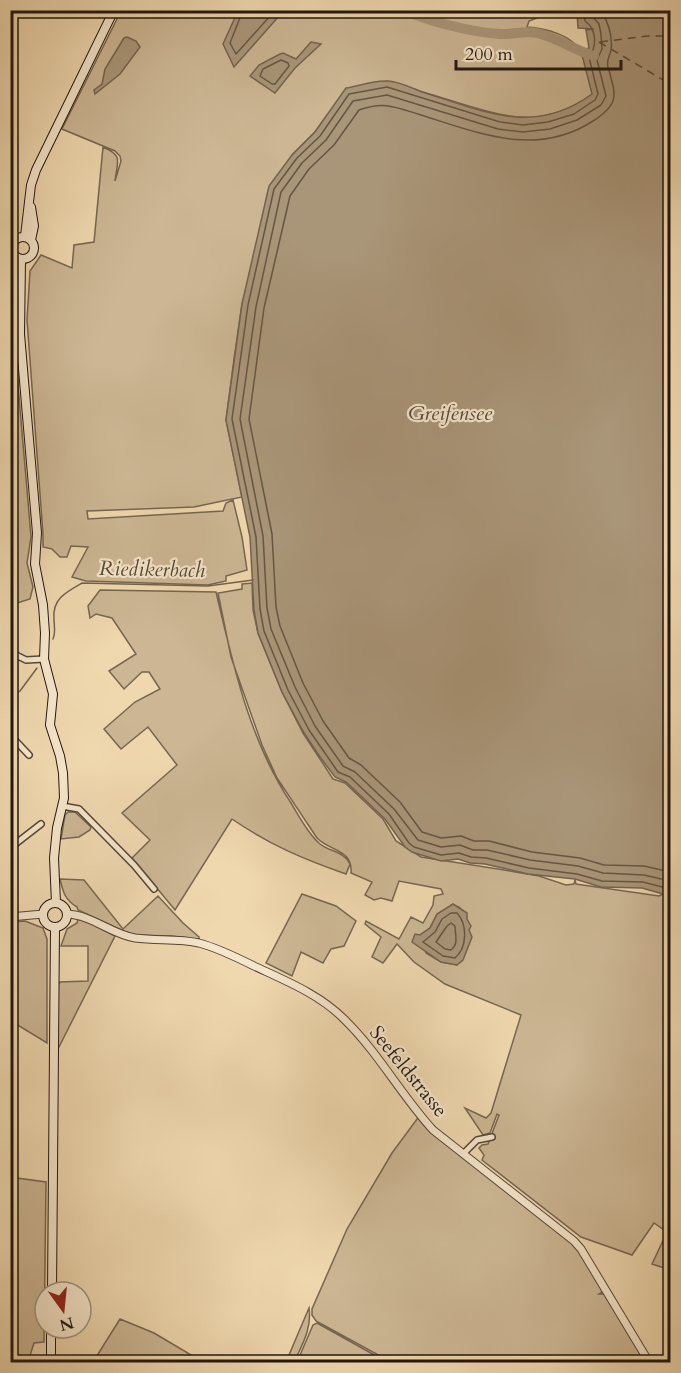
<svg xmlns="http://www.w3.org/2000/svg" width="681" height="1373" viewBox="0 0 681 1373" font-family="Cardo,serif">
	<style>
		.green { fill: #ccb693; stroke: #766651; stroke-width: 1.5; fill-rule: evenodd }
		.water { fill: #a99578; stroke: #73624e; stroke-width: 1.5 }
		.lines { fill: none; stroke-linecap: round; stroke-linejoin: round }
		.shore { stroke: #655644; stroke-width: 1.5 }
		.stream { stroke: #73624e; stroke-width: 1.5 }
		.river { stroke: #a99578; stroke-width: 10 }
		.ferry { stroke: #574939; stroke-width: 1.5; stroke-dasharray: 8 6; stroke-linecap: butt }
		.minor-casing { stroke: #544637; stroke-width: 8 }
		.tertiary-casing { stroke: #544637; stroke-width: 9 }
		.secondary-casing { stroke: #21160f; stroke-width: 10 }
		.minor { stroke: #f5e5ca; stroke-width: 5 }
		.tertiary { stroke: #f5e5ca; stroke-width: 7 }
		.secondary { stroke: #f5e5ca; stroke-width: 8 }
		.labels { text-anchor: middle; stroke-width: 4.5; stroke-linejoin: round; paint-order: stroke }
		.street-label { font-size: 20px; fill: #21160f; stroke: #f5e5ca }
		.water-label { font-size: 21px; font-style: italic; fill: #574939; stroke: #f5e5ca }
	</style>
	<rect width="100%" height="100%" fill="#efd7ae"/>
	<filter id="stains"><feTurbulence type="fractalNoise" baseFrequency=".00333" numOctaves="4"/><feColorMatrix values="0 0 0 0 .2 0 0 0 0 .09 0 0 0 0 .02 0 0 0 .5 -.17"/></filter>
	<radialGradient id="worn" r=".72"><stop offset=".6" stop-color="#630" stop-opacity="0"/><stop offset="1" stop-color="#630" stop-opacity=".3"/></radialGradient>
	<path class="green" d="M121,11H556L529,21L527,27C544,28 574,35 581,53C587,65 589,81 593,95C543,127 515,120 462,104C437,96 412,89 387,81L327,115L315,132L292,155L242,304L234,359L226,420L242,497L194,507L87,511L88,519L223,511L226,503L233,500L242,537L247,570L226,576V581L208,585L86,581L72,577L88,547L71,546L67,557H60L52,549L43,547V534L27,320L30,271L41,255L72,268L74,245L94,242L103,147C124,156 117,161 115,181L121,161L120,156L115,151L62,129Z
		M11,266L13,345L16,362L31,537L27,563L33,587L30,599L11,605Z
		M252,583L253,610L258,633L282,692L303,733L333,779L345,783L383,819L396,841L421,857L498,869L539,876L566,885L574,884L575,880L576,884L659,896L665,893L667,898L670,899V1270L652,1264L667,1232L654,1223L632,1255L581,1237L482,1160L484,1155L479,1148L482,1145L488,1144L499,1115L497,1114L490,1133L483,1135L465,1108L486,1118L491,1113L521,1015L445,984L414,962L397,944L383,963L372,957L381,937L365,924L366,921L399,939L411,917L423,923L433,905L434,896L443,894L441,889L399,881L392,901L381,898L374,900L365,895L372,882L351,873C353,849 331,852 317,838L277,778L262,745L231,657L218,593L242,589V584ZM455,906L459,907C476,923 463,946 457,965L441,962L426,953L420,935L430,928L437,914Z
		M100,590L216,592C233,664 249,740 291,803C299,816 308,834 320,844C330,852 344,851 350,864L346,874C303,859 270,845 232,819L175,910L132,858L150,840L122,813L177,765L148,727L121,749L104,729L135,702L160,689L149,672H142L124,689L109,671L136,654L112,618L96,614L90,618L88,606Z
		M68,812H75L91,827L90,830L79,837L61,839L65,815Z
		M60,879L84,880L123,929L158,896L183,923L199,937V940L172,936L132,935L78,910L77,907C65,900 63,892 60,879Z
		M302,894L336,906L356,921L344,946L331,949L323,963L301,952L292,976L266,963Z
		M78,919L90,923L115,936L57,1051V986L60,982L88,981V946H61L67,929L77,923Z
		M25,921L43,928L47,939V1043L11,1021V922Z
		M420,1115L574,1241L606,1289L599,1294H606L645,1362H554L555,1360L553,1359L551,1362H391L316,1321L312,1315V1309L347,1229L392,1153Z
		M10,1173L17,1178L46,1182L44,1342L34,1343L28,1362H11Z
		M309,1308C312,1329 302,1345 294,1362H286Z
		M120,1319L154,1333L203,1362H93Z
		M317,1323L387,1362H297L313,1325Z"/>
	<path class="water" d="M238,11H277L279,16L234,67L223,44Z
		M577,11H670V896L642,888L601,887L575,879L528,874L485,864L470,863L458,859L441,861L412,852L405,847L385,819L346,782L335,777L320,757L304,733L282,692L258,633L254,610L250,537L226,420L242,304L269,186L292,155L315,132L346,88C359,86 374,80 387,81C398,81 412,88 422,92C484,111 533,137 592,94L581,51L589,48L586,30L594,29L578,28Z
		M127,37L136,41L140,47L120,74L95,94L94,90L102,84L105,69L124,38Z
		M311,42L321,44L295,68L275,93L250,76L259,65L280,54L283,53L296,59Z
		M453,904L467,913V919L471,926L469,930L472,937L463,960L457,965L441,962L412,942L415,934L420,935L430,928L437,914Z"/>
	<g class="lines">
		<path class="shore" d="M243,10L230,43L236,54L271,15L272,10
			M584,10L585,21C597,29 597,47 589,57L598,94L595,100L574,114L548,122L523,125L500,122L387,87L349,94L320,136L297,158L274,189L248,305L232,419L256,537L260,609L264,631L288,690L309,730L338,772L350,777L389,814L409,843L414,847L441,855L459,853L471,857L486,858L529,868L577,874L602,881L643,882L670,889
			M592,10L593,17L599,24L601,34L602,49L597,60L606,96L601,105L577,120L550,129L523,132L498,129L387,95L353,101L326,140L302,163L281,192L256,307L240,419L263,536L267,608L271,629L295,687L315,726L343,766L355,772L394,809L418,840L441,847L460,845L473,850H487L530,860L578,866L603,873L644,875L670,881
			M601,10C608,22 613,36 611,50C610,56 606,60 608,67C616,95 620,104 593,121C536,158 479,133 421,115C395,107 385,101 359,110L334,145L309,169L290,196L264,308L249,419L272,534L276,607L280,626L303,683L323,721L349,758L361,765L400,802L422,832L441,838L461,836L474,841H489L532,852L580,858L604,865L644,866L670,872
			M281,60L288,63L289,66L275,84H272L260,76L263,69Z
			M451,913H457C468,925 467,948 455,958L443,956L423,942L435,932L442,919Z
			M451,923L455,926C455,935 459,944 451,950L445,949L436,942L447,926Z"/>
		<path class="stream" d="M53,639C56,632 54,626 54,619C52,599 66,592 82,583L208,586L253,580
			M10,698L20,691L37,668"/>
		<path class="river" d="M404,10C427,21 475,33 500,34C512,35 526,30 537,33C558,38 574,50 594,56"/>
		<path class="ferry" d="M599,42L670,84
			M600,42L647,36H670"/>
		<g class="minor-casing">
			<path id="minor" d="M10,652L26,660L44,659
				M10,735L29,755
				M62,806L79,809L134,865L154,889
				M10,848L41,824
				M463,1154L477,1140L492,1137"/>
		</g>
		<g class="tertiary-casing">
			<path id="tertiary" d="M67,914C92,915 111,934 135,938C157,941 178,938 199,943C218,948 236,957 254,966C286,981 319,994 344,1019C378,1052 401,1095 433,1130L574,1241L581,1249L649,1362
				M10,917L43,914"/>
		</g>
		<g class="secondary-casing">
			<path id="secondary" d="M25,236L31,185L36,170L114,10
				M12 248a11 11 0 1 1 22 0a11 11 0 1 1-22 0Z
				M31,240L34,226L31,207
				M21,259L20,334L37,533L35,564L43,605L45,633L44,659L53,694L50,725L60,756L63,773L64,798L57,828L54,858L56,903
				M43 915a12 12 0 1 1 24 0a12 12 0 1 1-24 0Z
				M52,1292L55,927
				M51,1362V1328"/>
		</g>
		<use href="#minor" class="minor"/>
		<use href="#tertiary" class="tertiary"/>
		<use href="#secondary" class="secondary"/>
	</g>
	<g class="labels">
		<g class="street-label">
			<text transform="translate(409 1071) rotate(51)" y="7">Seefeldstrasse</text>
		</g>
		<g class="water-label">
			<text x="450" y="420">Greifensee</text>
			<text transform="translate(152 569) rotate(1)" y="7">Riedikerbach</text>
		</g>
	</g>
	<rect width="681" height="1373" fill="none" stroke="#efd7ae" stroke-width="36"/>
	<rect x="12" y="12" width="657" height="1349" fill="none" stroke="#21160f" stroke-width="3"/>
	<rect x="18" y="18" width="645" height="1337" fill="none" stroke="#21160f" stroke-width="1.5"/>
	<g transform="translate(63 1310) rotate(165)"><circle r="28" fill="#f5e5ca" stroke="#a0927f" stroke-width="1.5"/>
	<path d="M0-4.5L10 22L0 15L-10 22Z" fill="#8f2418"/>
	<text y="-9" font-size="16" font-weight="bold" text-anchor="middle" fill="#21160f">N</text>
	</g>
	<path d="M456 60v9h165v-9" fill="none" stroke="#21160f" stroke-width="3"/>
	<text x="465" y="60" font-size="18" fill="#21160f" stroke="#f5e5ca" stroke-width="4.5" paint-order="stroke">200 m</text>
	<rect width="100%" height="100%" filter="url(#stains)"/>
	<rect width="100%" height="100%" fill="url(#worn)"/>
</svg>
